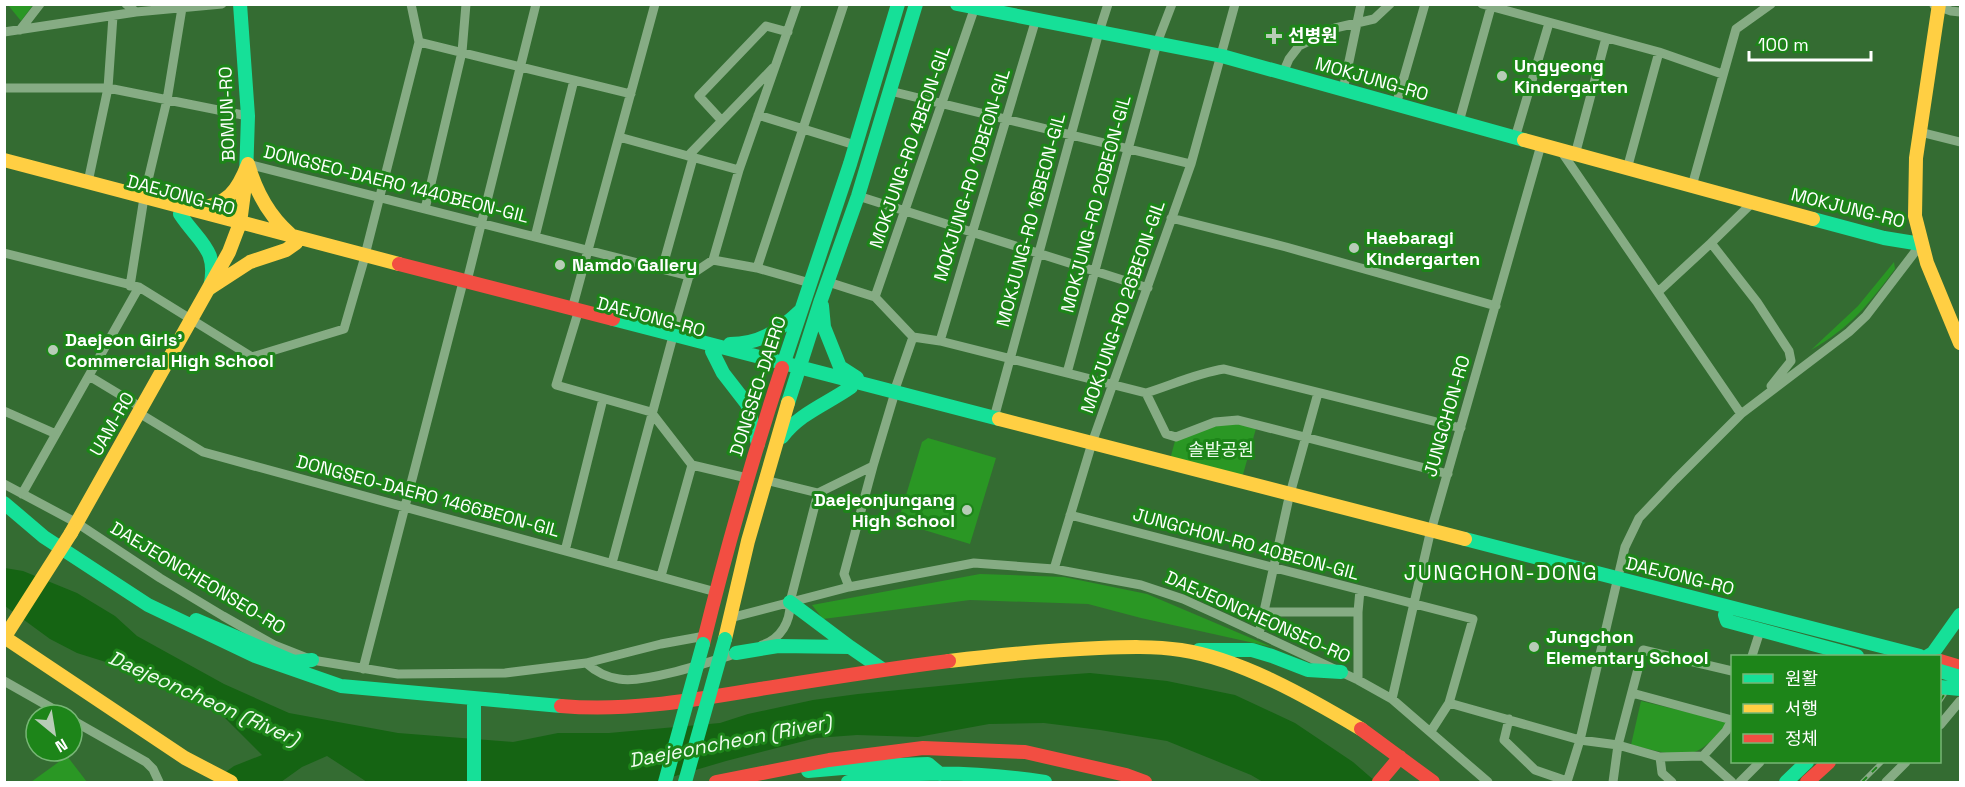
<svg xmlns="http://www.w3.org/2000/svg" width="1965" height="787" viewBox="0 0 1965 787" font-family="'Space Grotesk','Noto Sans KR',sans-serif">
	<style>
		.green { fill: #2a9724 }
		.water { fill: #156413 }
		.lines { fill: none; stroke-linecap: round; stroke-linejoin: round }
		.street { stroke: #86ac84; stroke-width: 9 }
		.fast { stroke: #16e098; stroke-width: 14 }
		.slow { stroke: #ffcf43; stroke-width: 14 }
		.jam { stroke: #f24e42; stroke-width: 14 }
		.rail-casing { stroke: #88ac86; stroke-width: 4.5 }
		.rail { stroke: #1d8519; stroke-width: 2; stroke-dasharray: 7; stroke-linecap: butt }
		.fast-bridge { stroke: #16e098; stroke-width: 14 }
		.slow-bridge { stroke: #ffcf43; stroke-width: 14 }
		.poi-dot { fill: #b8ccb7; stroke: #1d8519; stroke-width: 2 }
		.labels { text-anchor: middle; stroke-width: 6; stroke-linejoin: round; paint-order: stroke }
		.poi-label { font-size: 18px; font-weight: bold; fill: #fff; stroke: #1d8519; text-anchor: start }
		.street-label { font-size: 18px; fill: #fff; stroke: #1d8519 }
		.park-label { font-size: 18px; fill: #eefded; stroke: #1d8519 }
		.water-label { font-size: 20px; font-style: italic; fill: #effdee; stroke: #1d8519 }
		.quarter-label { font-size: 21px; letter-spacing: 1.5px; fill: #fff; stroke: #1d8519 }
	</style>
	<rect width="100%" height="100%" fill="#346c32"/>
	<path class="green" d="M8,5H33L21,21Z
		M1894,262L1895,269C1867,306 1851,327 1811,350L1858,306Z
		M1215,422L1257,425L1240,485L1168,467L1176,437Z
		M928,438L996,458L970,544L898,522L922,442Z
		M980,574L1064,577L1147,594L1272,647L1141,618L1088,604L970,600L823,619L812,605Z
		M1641,701L1728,722C1719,733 1706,749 1692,753C1675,758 1647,748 1631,745Z
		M67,756L87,782H31Z"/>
	<path class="water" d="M5,568L23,571L77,593L115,616L137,636L224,684L289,713L398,733L513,742L558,733H609L720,723L748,714L813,700L858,694L1020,678L1090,673L1167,681L1235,695L1295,723L1353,762L1376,782H1263L1251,775L1167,741L1100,730L1044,723L989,724L918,737L857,735L816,738L726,761L655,782H367L327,756L302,767L281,782H212L234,766L262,755L223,716L176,689L144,674L77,653L50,639L5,606Z"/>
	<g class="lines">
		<path class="street" d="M126,4L136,12
			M1482,4L1659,52L1722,74
			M1934,5L1951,11L1960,12
			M20,30L40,4
			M4,32L136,12L222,4
			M419,42L631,94
			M1283,73L1289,59L1299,46L1335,28L1374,19L1390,4
			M4,88H108L248,116
			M1343,90L1361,4
			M890,91L1191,164
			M1396,105L1425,4
			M758,115L855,145
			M722,121L699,96L766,26L788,32
			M1459,122L1491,7
			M1920,132L1960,142
			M619,137L739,170
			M1515,138L1549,23
			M1561,151L1741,414
			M1575,155L1606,38
			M688,156L773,68
			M248,164L689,276L713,260L757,268L810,283
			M1627,169L1659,52
			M88,182L108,88L113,16
			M1692,186L1736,29L1771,4
			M858,196L1148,288
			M144,197L167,100L182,8
			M1753,202L1711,243L1757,302L1789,351L1791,361L1771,386
			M425,209L462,52L466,4
			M1171,218L1286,247L1496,306
			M535,237L574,80
			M4,253L139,287L252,357L344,329L364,260
			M365,255L419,42L411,4
			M713,260L739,170L797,4
			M757,268L844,4
			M662,269L693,158
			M828,282L875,297L913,337L940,341L1146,393C1172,385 1197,373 1224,369L1461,428
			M130,286L143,204
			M1658,292L1711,243
			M875,297L976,4
			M572,309L655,4
			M577,316L556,385L651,412L692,465L747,478
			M672,334L689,276
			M940,341L1036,19
			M1067,373L1157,43L1172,4
			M89,376L142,408
			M894,392L913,337
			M1146,393L1166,434L1176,437L1215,422L1238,420L1448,474
			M4,411L56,434
			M139,413L203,452L716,592
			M994,418L1099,32L1108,4
			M765,480L818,493L873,466
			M4,484L77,523L160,578L223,616L274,645L312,660L398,674L505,673L586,663L661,644L705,636
			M22,494L139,287
			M1290,494L1318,393
			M1070,515L1473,619L1449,703L1431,731
			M565,551L603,399
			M612,563L672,340
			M1054,569L1092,443L1191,164L1235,4
			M661,576L692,465
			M849,587L844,574L873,466L893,399
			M1264,612H1358
			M730,618L849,587L974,563L1054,569L1141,585L1183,599L1225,618L1358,680L1392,699L1488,782
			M1259,634L1288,502
			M762,645C781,639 791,621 790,602L818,493
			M1752,656L1760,631
			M586,663C596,672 605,677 619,679C646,684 712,661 741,652
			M363,669L462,286L467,281L536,4
			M1358,680V612L1360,590
			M4,681L64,715
			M1632,693L1732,720
			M1392,699L1429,538L1541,145
			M1449,703L1580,740L1618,745L1660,757L1703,756L1726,731L1732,720
			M1509,719L1504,740L1535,770L1567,781
			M72,720L146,762L153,769L159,782
			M1940,725L1960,701
			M1703,756L1732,782
			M1660,757L1662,773L1672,782
			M1567,782L1580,740L1625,547L1639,518L1675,480L1741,414L1849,332L1866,316L1921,244
			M1613,782L1618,745L1643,650L1732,671
			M1740,782L1760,762
			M1886,782L1906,762"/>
		<path class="fast" d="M240,4L248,116L246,177
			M957,4L1222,56L1524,140
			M180,214C199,243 219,249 210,288
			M1813,219L1884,238L1921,244
			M822,306L824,327L840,367L857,378
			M613,319L999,419
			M730,344C759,344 779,331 800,311
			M712,351L723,373L747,404L758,444
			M782,368L850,164L898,4
			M788,403L821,300L858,196L916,4
			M782,437C800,413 827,404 851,387
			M4,503L44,537L148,605L255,656L341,686L561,706
			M1465,539L1920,656
			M790,602L850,647
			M1725,615L1727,621L1857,656
			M196,620L294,662L312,660
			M1199,650H1252L1272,656L1308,670L1341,672
			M736,653L778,646L850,647L882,669
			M1928,656L1933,653L1960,615
			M474,700V782
			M808,771L865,766L928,764L940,774
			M848,782C913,769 980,772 1045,782
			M1786,782L1807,762"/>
		<path class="slow" d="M1939,4L1916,158L1915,216L1927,263L1960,343
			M1524,140L1813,219
			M4,160L399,264
			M248,164C256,192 268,215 290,234
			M197,209C228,204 237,192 248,164
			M210,288L250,262L286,250L296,243
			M999,419L1465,539
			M71,533L229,252L240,223L246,177
			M4,637L185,758L231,782
			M725,639L748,541L788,403
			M949,661C999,655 1049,650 1099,648C1126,647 1154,646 1181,650C1241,659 1309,698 1361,729"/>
		<path class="jam" d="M399,264L613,319
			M703,644C726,551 752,459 782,368
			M1940,661L1960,667
			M561,706C628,712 693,700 760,689C823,679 885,669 949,661
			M1361,729L1433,782
			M716,782L829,760L923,748L1025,752L1126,775L1145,782
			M1379,782L1400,757
			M1807,782L1829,762"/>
		<g class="rail-casing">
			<path id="rail" d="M1940,701L1960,671
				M1862,782L1882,762"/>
		</g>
		<use href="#rail" class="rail"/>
		<path class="fast-bridge" d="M1940,671L1960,677
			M1940,687L1960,689
			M665,782L703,644
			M685,782L725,639"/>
		<path class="slow-bridge" d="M4,638L71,533"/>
	</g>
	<g class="poi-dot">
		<path d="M1271 27h6v6h6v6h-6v6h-6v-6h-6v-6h6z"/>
		<circle cx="1502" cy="76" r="6"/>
		<circle cx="1354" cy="248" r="6"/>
		<circle cx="560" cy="265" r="6"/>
		<circle cx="53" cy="350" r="6"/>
		<circle cx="967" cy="510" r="6"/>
		<circle cx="1534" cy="647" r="6"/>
	</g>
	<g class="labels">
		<g class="poi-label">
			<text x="1288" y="42">선병원</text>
			<text x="1514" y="72">Ungyeong<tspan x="1514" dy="21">Kindergarten</tspan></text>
			<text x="1366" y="244">Haebaragi<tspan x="1366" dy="21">Kindergarten</tspan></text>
			<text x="572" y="271">Namdo Gallery</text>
			<text x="65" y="346">Daejeon Girls'<tspan x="65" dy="21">Commercial High School</tspan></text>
			<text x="955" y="506" text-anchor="end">Daejeonjungang<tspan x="955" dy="21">High School</tspan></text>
			<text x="1546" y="643">Jungchon<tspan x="1546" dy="21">Elementary School</tspan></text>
		</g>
		<g class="street-label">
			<text transform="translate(1372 79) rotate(16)" y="6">MOKJUNG-RO</text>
			<text transform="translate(227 114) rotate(-92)" y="6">BOMUN-RO</text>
			<text transform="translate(910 147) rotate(-71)" y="6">MOKJUNG-RO 4BEON-GIL</text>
			<text transform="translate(972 175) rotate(-73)" y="6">MOKJUNG-RO 10BEON-GIL</text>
			<text transform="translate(396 184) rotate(14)" y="6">DONGSEO-DAERO 1440BEON-GIL</text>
			<text transform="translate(181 195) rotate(15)" y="6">DAEJONG-RO</text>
			<text transform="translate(1096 204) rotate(-75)" y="6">MOKJUNG-RO 20BEON-GIL</text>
			<text transform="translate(1848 208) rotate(14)" y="6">MOKJUNG-RO</text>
			<text transform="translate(1031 220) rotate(-75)" y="6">MOKJUNG-RO 16BEON-GIL</text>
			<text transform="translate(1123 307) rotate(-71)" y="6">MOKJUNG-RO 26BEON-GIL</text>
			<text transform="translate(651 317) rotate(15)" y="6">DAEJONG-RO</text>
			<text transform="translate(758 386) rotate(-72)" y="6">DONGSEO-DAERO</text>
			<text transform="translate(1447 416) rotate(-74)" y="6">JUNGCHON-RO</text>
			<text transform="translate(112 424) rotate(-60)" y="6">UAM-RO</text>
			<text transform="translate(428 496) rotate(15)" y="6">DONGSEO-DAERO 1466BEON-GIL</text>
			<text transform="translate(1246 544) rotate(15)" y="6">JUNGCHON-RO 40BEON-GIL</text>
			<text transform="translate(1680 576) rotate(14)" y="6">DAEJONG-RO</text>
			<text transform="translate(198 578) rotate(31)" y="6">DAEJEONCHEONSEO-RO</text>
			<text transform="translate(1258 617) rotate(24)" y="6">DAEJEONCHEONSEO-RO</text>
		</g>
		<g class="park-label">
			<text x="1221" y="456">솔밭공원</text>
		</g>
		<g class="water-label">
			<text transform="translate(204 698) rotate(24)" y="7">Daejeoncheon (River)</text>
			<text transform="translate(730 741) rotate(-11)" y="7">Daejeoncheon (River)</text>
		</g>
		<g class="quarter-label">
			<text x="1501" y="580">JUNGCHON-DONG</text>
		</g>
	</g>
	<rect width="1965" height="787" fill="none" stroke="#ffffff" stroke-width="12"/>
	<rect x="1731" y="655" width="210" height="108" fill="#1d8519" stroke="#77b675" stroke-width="1.5"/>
	<rect x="1743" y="674" width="30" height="9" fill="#16e098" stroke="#77b675" stroke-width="1.5"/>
	<text x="1785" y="685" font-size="18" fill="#ffffff">원활</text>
	<rect x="1743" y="704" width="30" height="9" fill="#ffcf43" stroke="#77b675" stroke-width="1.5"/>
	<text x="1785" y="715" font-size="18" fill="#ffffff">서행</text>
	<rect x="1743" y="734" width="30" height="9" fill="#f24e42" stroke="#77b675" stroke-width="1.5"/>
	<text x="1785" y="745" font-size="18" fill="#ffffff">정체</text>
	<g transform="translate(54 733) rotate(150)"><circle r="28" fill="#1d8519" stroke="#77b675" stroke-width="1.5"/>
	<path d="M0-4.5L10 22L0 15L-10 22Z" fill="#b8ccb7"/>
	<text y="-9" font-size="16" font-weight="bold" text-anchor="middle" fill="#ffffff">N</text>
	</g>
	<path d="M1749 51v9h122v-9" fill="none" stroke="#ffffff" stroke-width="3"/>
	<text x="1758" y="51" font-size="18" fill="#ffffff" stroke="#1d8519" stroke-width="4.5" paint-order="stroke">100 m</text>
</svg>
